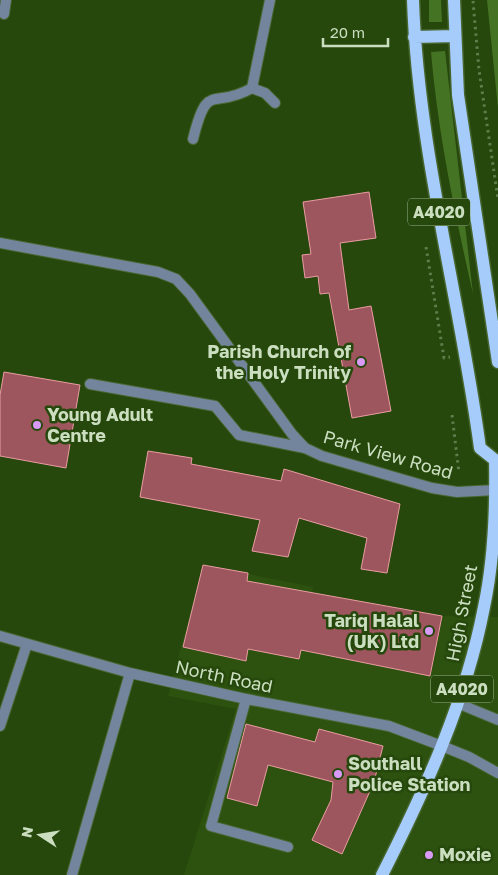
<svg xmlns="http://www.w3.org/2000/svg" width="498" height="875" viewBox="0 0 498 875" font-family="'Golos Text',sans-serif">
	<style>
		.built { fill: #2d520f }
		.green { fill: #457324 }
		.building { fill: #9d565d; stroke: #ea9ca2 }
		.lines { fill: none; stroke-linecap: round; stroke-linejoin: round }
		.service-casing { stroke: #476630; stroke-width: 12 }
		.minor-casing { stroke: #476630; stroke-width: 12 }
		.primary-casing { stroke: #476630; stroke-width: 15 }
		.path { stroke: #607d4c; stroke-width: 3; stroke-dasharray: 2.5 4; stroke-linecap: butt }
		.service { stroke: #73859d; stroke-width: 10 }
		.minor { stroke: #73859d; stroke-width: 10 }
		.primary { stroke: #a6ccfc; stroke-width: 12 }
		.poi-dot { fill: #d99af7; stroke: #26480c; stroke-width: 2 }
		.labels { text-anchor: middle; stroke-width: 5; stroke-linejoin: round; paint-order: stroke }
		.shield { fill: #26480c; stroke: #9ab28a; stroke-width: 1 }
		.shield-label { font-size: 16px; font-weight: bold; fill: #cbdfc0 }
		.poi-label { font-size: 18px; font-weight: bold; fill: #cbdfc0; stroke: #26480c; text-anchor: start }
		.street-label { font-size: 18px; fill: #cbdfc0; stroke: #26480c }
	</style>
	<rect width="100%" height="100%" fill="#26480c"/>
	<path class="built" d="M203,565L313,587L312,593L442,616L498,617V875H184L236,709L168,696Z"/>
	<path class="green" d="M429,0H441L442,22H429Z
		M487,0H498V108Z
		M445,51L473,294C455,214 438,134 431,52Z"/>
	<path class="building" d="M369,192L376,238L340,243L349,310L371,306L391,411L352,418L329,293L320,294L318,276L305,278L302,255L311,254L303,202Z
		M4,372L80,385L66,468L0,456V395Z
		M148,451L192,458L191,464L281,481L284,469L400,504L387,573L361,569L367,538L299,518L288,557L252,551L260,520L140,497Z
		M203,565L248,573L247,581L442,616L430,676L301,650L299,659L248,649L246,661L183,647Z
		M246,724L315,742L319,729L383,746L374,782L342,854L312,840L331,800L333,782L268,765L257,806L227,798Z"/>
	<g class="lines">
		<g class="service-casing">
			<path id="service" d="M193,139C208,79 212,111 252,88L265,93L275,103
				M90,384L215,406L239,435L305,448
				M246,699L211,826L288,847
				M457,703L498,720
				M0,726L27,644
				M442,746L469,757L498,773"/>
		</g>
		<g class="minor-casing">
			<path id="minor" d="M4,14L6,0
				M252,88L270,0
				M0,243L158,272L176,279L190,294L292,434L305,448L322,456L432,488L457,492L496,490
				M0,636L130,673L246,699L389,726L442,746
				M72,875L130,673"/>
		</g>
		<g class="primary-casing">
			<path id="primary" d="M413,0C418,151 460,298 480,448L495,460
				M454,0L458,95L498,362
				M414,37L455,36
				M382,875C425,790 466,701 484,607C494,560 496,508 495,460"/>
		</g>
		<path class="path" d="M473,1L479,70L498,199
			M426,247L444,358L450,357
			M452,415L459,473"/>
		<use href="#service" class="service"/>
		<use href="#minor" class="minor"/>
		<use href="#primary" class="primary"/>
	</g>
	<g class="poi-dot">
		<circle cx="361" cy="362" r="5"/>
		<circle cx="37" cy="425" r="5"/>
		<circle cx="429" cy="631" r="5"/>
		<circle cx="338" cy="774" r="5"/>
		<circle cx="429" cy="855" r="5"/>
	</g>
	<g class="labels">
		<g class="shield">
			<rect x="408" y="198.5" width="62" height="27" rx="4"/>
			<rect x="431" y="675.5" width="62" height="27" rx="4"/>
		</g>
		<g class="shield-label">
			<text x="439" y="218">A4020</text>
			<text x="462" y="695">A4020</text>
		</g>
		<g class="poi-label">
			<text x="351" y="358" text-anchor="end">Parish Church of<tspan x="351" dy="21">the Holy Trinity</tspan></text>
			<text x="47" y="421">Young Adult<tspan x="47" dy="21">Centre</tspan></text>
			<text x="419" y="627" text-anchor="end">Tariq Halal<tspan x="419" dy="21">(UK) Ltd</tspan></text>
			<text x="348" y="770">Southall<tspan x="348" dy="21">Police Station</tspan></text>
			<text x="439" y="861">Moxie</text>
		</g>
		<g class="street-label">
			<text transform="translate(388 455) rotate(16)" y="6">Park View Road</text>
			<text transform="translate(462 613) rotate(-79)" y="6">High Street</text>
			<text transform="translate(224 677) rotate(12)" y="6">North Road</text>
		</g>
	</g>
	<g transform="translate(40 835) rotate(282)" stroke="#26480c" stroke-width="4" paint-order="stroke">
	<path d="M0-4L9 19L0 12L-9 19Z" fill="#cbdfc0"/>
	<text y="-8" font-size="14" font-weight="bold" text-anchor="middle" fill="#cbdfc0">N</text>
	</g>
	<path d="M323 38v8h65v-8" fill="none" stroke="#cbdfc0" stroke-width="2.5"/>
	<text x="330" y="38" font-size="15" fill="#cbdfc0" stroke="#26480c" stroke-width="4" paint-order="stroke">20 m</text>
</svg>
